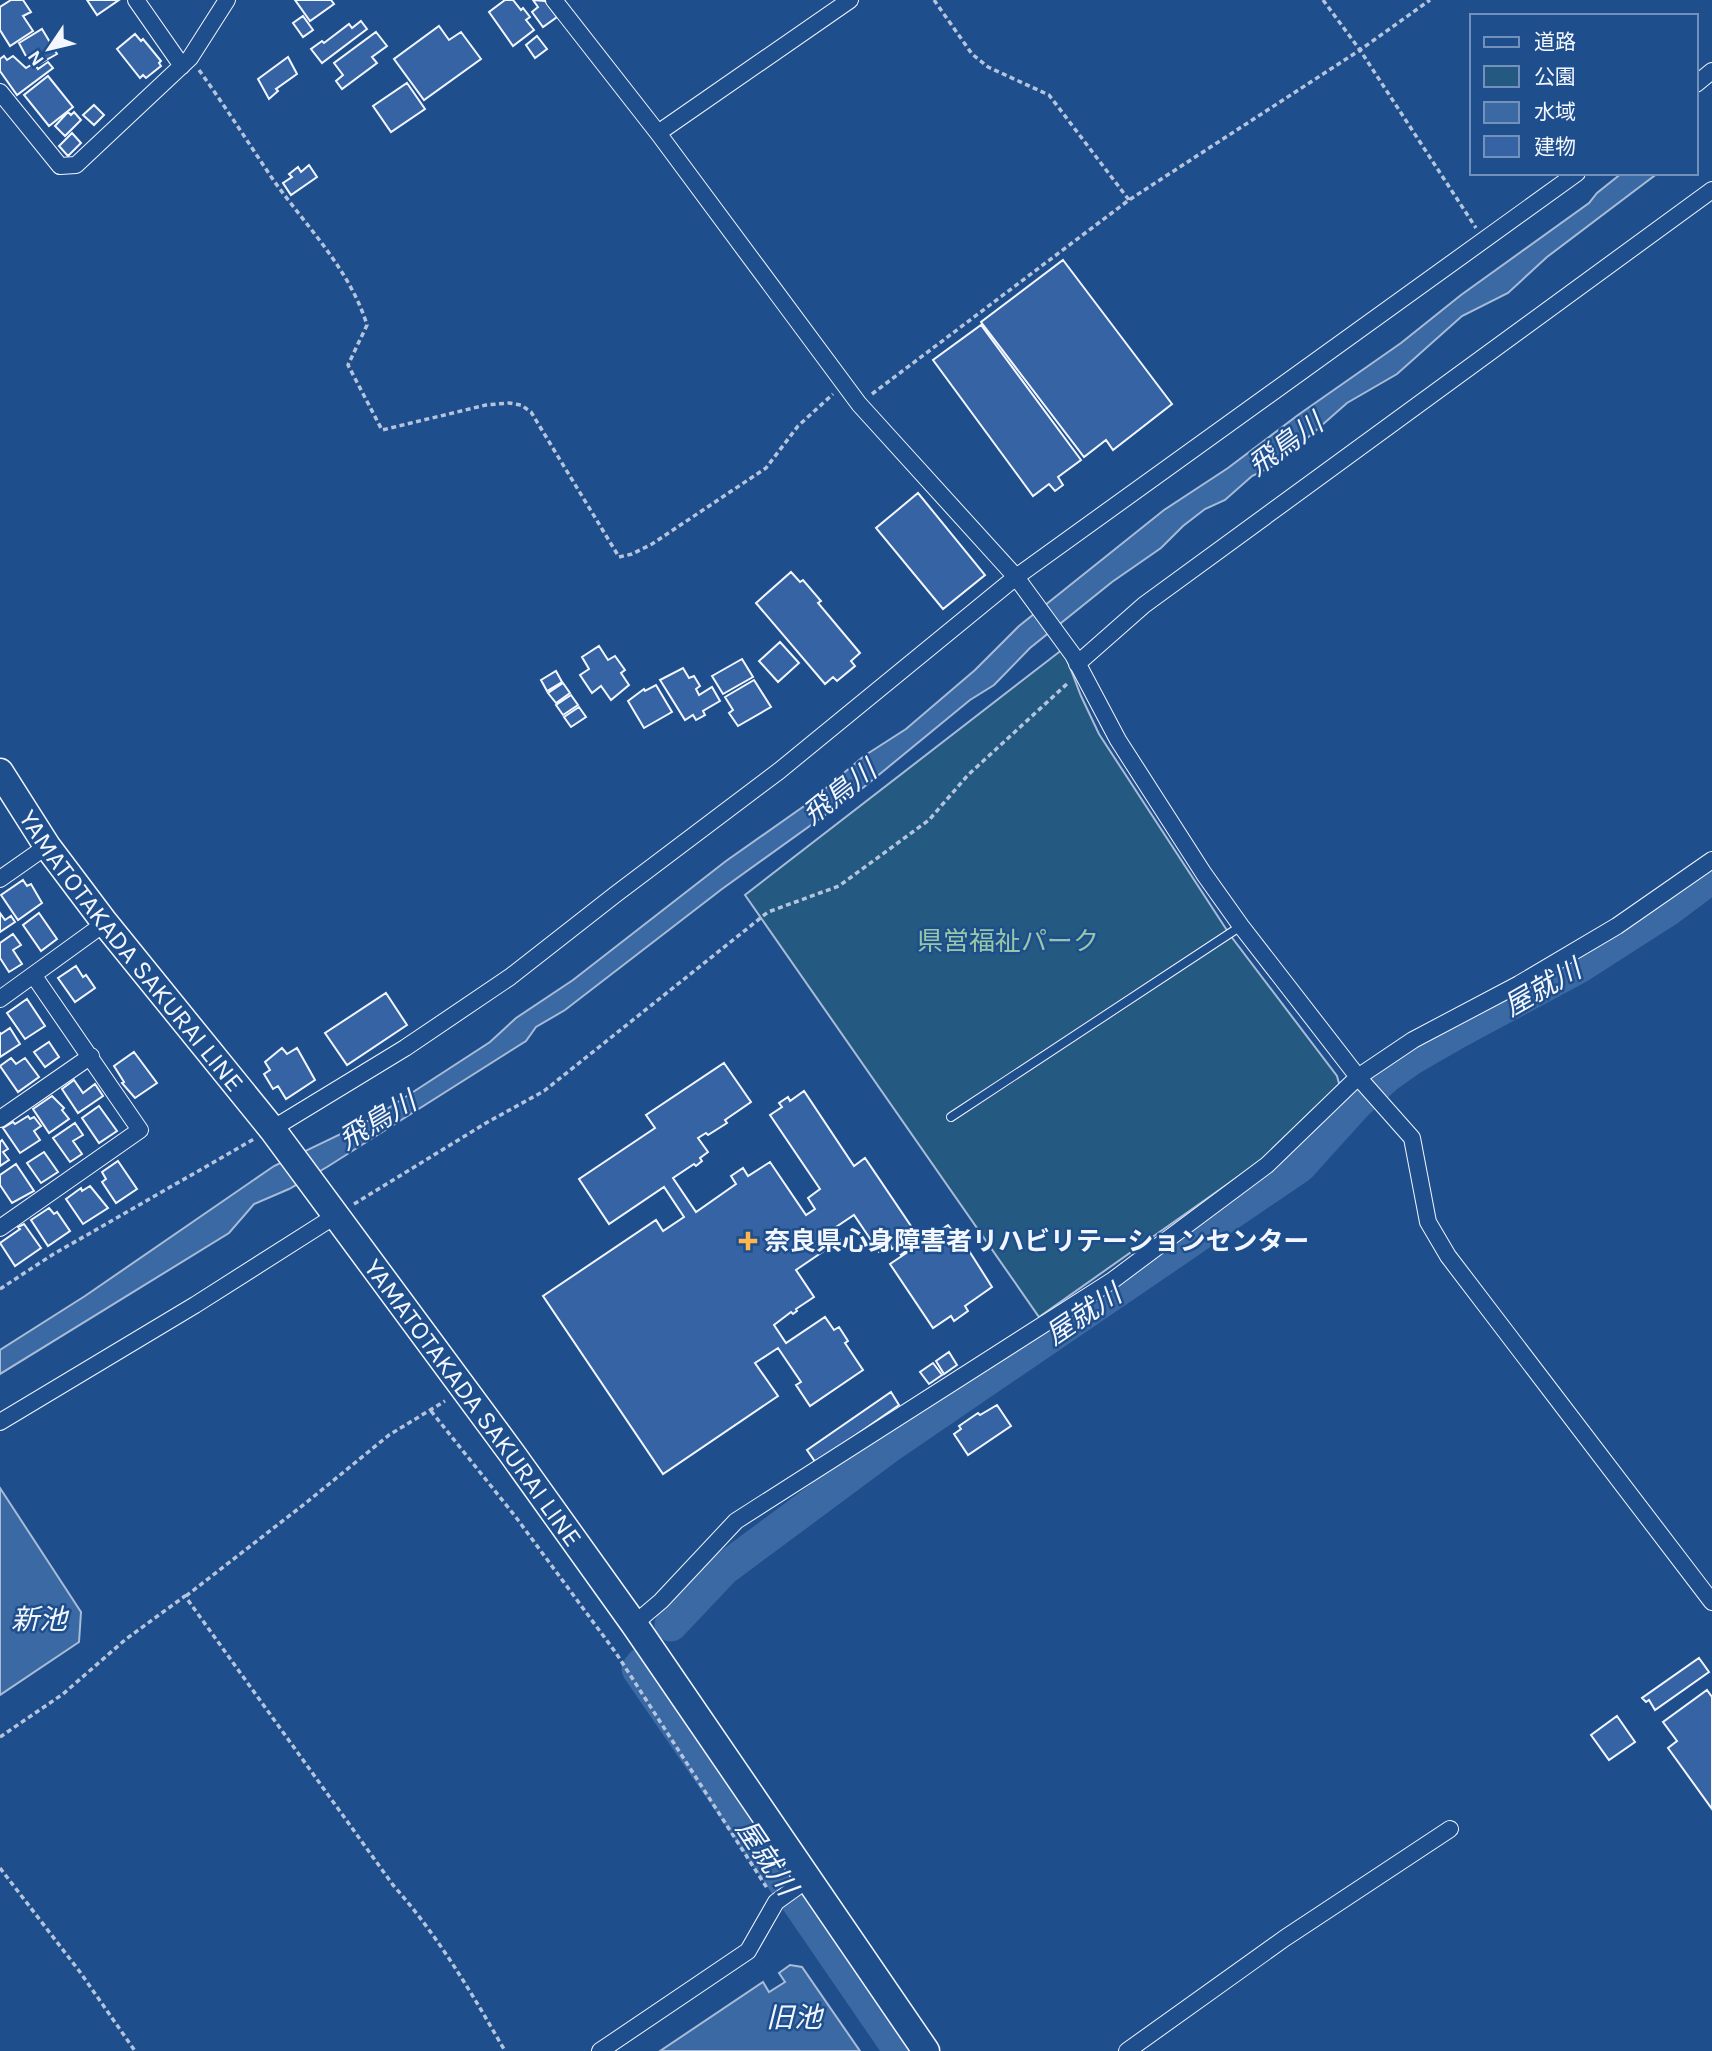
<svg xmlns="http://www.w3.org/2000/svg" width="1712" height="2051" viewBox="0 0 1712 2051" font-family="Karla,'Noto Sans JP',sans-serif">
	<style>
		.green { fill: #245a82; stroke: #a8bbd7; stroke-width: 2 }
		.water { fill: #3b69a3; stroke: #a8bbd7; stroke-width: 2 }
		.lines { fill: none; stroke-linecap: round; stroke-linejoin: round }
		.river { stroke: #3b69a3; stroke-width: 33 }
		.building { fill: #3563a3; stroke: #f2f6ff; stroke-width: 2 }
		.lane-casing { stroke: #f2f6ff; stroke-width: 10 }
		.street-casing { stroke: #f2f6ff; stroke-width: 18 }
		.primary-casing { stroke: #f2f6ff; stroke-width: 29 }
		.path { stroke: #b3c4dc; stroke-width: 3.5; stroke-dasharray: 5 3.5; stroke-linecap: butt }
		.lane { stroke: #1f4e8c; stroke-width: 8 }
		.street { stroke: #1f4e8c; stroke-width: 16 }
		.primary { stroke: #1f4e8c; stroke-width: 26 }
		.poi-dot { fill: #ffb74d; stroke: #1f4e8c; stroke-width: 2.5 }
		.labels { text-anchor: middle; stroke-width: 5; stroke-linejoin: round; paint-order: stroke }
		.park-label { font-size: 26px; fill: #97c8a6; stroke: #1f4e8c }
		.street-label { font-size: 26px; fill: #f2f6ff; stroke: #1f4e8c }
		.poi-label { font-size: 26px; font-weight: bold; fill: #f2f6ff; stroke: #1f4e8c; text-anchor: start }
		.water-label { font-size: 28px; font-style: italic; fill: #f2f6ff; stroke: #1f4e8c }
	</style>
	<rect width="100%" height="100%" fill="#1f4e8c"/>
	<path class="green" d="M1063,649L1081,696L1099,734L1230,935L1337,1076L1340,1087L1266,1157L1039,1317L745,895Z"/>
	<path class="water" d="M1622,173H1658L1547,257L1508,293L1462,316L1397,374L1347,403L1279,463L1252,476L1225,500L1205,509L1183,526L1161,548L1112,582L1030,648L994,685L970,700L864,787L722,889L565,1010L536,1027L526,1041L327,1167L289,1189L254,1204L229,1233L0,1374V1350L85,1296L274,1166L370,1120L490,1042L516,1018L573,980L726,861L807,804L864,756L906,729L975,670L1019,626L1164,510L1228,468L1298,415L1401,343L1461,295L1589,203L1597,193Z
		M0,1488L81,1612L79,1642L0,1695Z
		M790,1965L802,1967L860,2051H660L763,1982L769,1992L785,1982L779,1973Z"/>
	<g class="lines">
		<path class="river" d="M671,1625L724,1569L891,1445L1300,1166L1357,1103L1387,1076L1411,1059L1458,1032L1577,968L1669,909L1712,877
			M642,1664L638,1669L900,2051"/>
	</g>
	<path class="building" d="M11,0H23L31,12L23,16L33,31L10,46L0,30V7Z
		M87,0H119L97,15Z
		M295,0H331L334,4L310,21Z
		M505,0H513L521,10L523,8L530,17L526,20L534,30L513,46L489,12Z
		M533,0L545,1L557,17L543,27L532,12L538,7Z
		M303,16L313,30L303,37L293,23Z
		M361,21L367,29L322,63L311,49L322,41L324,43L349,24L352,28Z
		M439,26L449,40L461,32L481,59L424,100L394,59Z
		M42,29L57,54L39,64L35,57L28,60L19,43Z
		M376,32L387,46L372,57L377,63L342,89L336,81L343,75L334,63Z
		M135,34L141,41L143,39L161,61L159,63L161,66L146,78L143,75L140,78L117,49Z
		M537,36L547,49L535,58L526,45Z
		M4,56L7,60L13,56L26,68L34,63L38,69L48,62L53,68L17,95L0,71V59Z
		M288,57L297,74L276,89L278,91L269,99L258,79Z
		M48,76L73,107L49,126L24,95Z
		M407,83L425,109L391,132L373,106Z
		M94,105L104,115L94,125L83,115Z
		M68,112L71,115L74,112L81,120L65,136L55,126Z
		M72,133L81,143L68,156L59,146Z
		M309,165L317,177L291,195L283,183L292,177L289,174L298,167L301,172Z
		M1063,260L1172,404L1113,450L1106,440L1084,457L981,322Z
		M981,325L1081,460L1058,477L1063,485L1055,491L1049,484L1033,496L933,360Z
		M918,493L985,575L943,609L876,528Z
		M791,572L800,582L803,580L821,601L818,603L860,653L851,661L855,666L837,681L833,677L825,684L756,603Z
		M780,642L799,663L778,682L759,661Z
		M599,646L608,660L615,656L625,670L621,673L629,685L611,700L601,686L592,693L580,675L589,669L582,657Z
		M742,659L753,677L723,694L712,676Z
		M683,668L689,678L694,676L700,686L696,689L699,695L712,687L720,701L703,711L705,715L696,720L693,715L685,720L660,680Z
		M556,671L562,682L547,691L541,680Z
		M754,680L771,707L738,726L729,713L733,710L725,697Z
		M563,683L570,693L556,703L548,693Z
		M656,685L672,712L644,728L628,701L644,689L645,691Z
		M571,695L578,705L563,715L556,705Z
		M579,707L586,717L571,727L564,717Z
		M23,880L27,886L31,884L42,903L18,920L1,895Z
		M0,913L5,920L11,916L15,922L0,932Z
		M39,913L57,939L41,951L23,925Z
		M13,934L21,945L13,950L22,964L9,972L0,958V943Z
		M76,966L83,977L86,975L95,988L75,1002L58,978Z
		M386,993L407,1025L347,1065L325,1033Z
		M27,999L45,1026L25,1039L7,1013Z
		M10,1028L20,1044L0,1057V1033L1,1034Z
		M49,1042L59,1057L45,1067L34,1052Z
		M282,1048L287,1054L297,1048L315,1080L286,1099L278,1086L273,1089L264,1074L270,1070L265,1062Z
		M134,1052L157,1083L135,1098L122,1083L124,1082L114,1066Z
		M11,1058L16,1064L25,1058L39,1077L18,1092L0,1066Z
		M724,1063L751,1102L725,1120L727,1123L708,1135L706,1133L698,1138L708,1152L700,1158L702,1161L696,1166L694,1164L673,1178L696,1212L736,1184L731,1176L743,1168L748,1176L770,1162L806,1215L815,1209L808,1198L820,1189L770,1115L782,1107L779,1103L788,1097L790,1101L804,1091L854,1166L865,1158L913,1229L899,1238L907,1250L901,1255L895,1247L892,1249L890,1245L879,1252L854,1215L833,1229L840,1240L796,1270L814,1297L796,1309L797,1311L793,1314L791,1312L774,1325L786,1343L825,1317L834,1330L839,1327L848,1341L845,1343L863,1370L810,1406L796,1385L801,1382L778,1348L755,1363L778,1396L663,1474L543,1296L656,1220L663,1231L684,1217L664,1187L609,1224L579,1179L655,1128L646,1115Z
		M74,1080L83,1093L95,1084L103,1096L78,1113L62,1089Z
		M52,1096L64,1108L62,1110L69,1119L49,1133L33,1109Z
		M99,1106L117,1131L99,1143L82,1118Z
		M28,1116L30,1119L34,1117L41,1126L34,1131L40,1140L20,1153L3,1128L13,1122L15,1124Z
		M75,1123L83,1135L73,1141L82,1154L70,1162L53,1138Z
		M2,1140L8,1149L3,1152L9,1160L0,1166V1142Z
		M44,1152L58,1172L41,1183L27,1163Z
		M118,1161L137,1189L116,1203L102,1182L106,1179L102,1172Z
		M16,1164L34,1191L12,1203L0,1185V1175Z
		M90,1186L108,1208L83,1224L66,1199L81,1188L82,1191Z
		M49,1208L54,1214L57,1212L70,1231L48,1246L31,1220Z
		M24,1224L41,1248L15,1266L0,1243L20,1229L18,1227Z
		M948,1225L957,1237L959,1235L992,1287L965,1306L968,1311L954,1321L951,1316L933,1328L890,1264Z
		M949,1352L957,1365L944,1374L936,1361Z
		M933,1363L942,1375L929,1384L920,1372Z
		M891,1392L899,1405L816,1463L807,1450Z
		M997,1405L1011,1426L968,1455L954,1434L961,1429L959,1426L978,1413L980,1415Z
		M1699,1658L1709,1672L1655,1710L1649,1700L1646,1702L1642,1698Z
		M1707,1690L1712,1697V1809L1668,1748L1677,1741L1663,1722Z
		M1617,1716L1635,1742L1609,1760L1591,1735Z"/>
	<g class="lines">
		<g class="lane-casing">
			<path id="lane" d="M951,1117L1241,926"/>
		</g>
		<g class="street-casing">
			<path id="street" d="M136,0L182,66
				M554,0L658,133L859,404L1016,577L1073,655L1118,740L1204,874L1241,926L1358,1077L1412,1138L1428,1222L1448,1256L1712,1602
				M1696,84L1712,71
				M0,92L60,166L76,165L190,58L227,0
				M658,133L850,0
				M1077,664L1144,605L1712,190
				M0,879L47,846
				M0,999L105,923
				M0,1119L91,1056
				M272,1129L405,1048L510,977L616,894L779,771L1016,577L1577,173
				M0,1228L140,1130L34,976
				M0,1422L195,1305L335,1216
				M634,1624L661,1601L736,1521L1113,1280L1267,1165L1358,1077L1413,1040L1519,984L1617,926L1712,860
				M600,2051L748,1951L776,1902L808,1879
				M1127,2051L1285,1938L1450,1829"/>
		</g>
		<g class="primary-casing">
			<g id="primary">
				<path id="s1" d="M0,772L47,846L105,923L272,1129L513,1455L634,1624L926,2051"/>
			</g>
		</g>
		<path class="path" d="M934,0L972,54L988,67L1049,95L1129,200
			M1323,0L1360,50L1476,228
			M199,70C225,106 249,144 274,181C307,227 350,270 367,325L348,365L382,430L486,405L509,403L521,405L531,412L619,557L632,554L652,544L766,468L798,426L833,394
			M872,394L1129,200L1360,50L1430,0
			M354,1204L486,1123L544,1091L768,912L839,886L929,820L968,775L1069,682
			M0,1289L52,1255L254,1139
			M431,1411L515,1516L616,1653L767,1888
			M186,1596L307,1502L389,1435L445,1401
			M0,1737L63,1694L126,1639L185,1596L393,1885C439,1937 471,1992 505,2051
			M0,1868L80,1972L135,2051"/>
		<use href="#lane" class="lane"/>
		<use href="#street" class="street"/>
		<use href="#primary" class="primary"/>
	</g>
	<path class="poi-dot" d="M744.5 1230.5h7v7h7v7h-7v7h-7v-7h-7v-7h7z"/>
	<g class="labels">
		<g class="park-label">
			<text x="1008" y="950">県営福祉パーク</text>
		</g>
		<g class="street-label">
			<text dy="9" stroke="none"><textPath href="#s1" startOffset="222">YAMATOTAKADA SAKURAI LINE</textPath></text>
			<text dy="9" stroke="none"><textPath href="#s1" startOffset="789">YAMATOTAKADA SAKURAI LINE</textPath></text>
		</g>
		<g class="poi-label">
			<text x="764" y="1250">奈良県心身障害者リハビリテーションセンター</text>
		</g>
		<g class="water-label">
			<text transform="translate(1285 444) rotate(-36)" y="10">飛鳥川</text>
			<text transform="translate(839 792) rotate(-38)" y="10">飛鳥川</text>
			<text transform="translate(1542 987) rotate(-30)" y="10">屋就川</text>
			<text transform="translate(377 1120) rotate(-31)" y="10">飛鳥川</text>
			<text transform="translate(1083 1314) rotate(-34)" y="10">屋就川</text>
			<text x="39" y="1629">新池</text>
			<text transform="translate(767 1857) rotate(56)" y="10">屋就川</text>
			<text x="794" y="2027">旧池</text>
		</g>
	</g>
	<rect x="1470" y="14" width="228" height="161" fill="#1f4e8c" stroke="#7391ba" stroke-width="2"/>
	<rect x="1484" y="37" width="35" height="10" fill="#1f4e8c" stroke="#7391ba" stroke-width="2"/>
	<text x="1534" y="49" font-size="21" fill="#f2f6ff">道路</text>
	<rect x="1484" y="66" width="35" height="21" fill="#245a82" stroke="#7391ba" stroke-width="2"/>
	<text x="1534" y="84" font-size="21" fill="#f2f6ff">公園</text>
	<rect x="1484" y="102" width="35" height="21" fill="#3b69a3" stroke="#7391ba" stroke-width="2"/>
	<text x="1534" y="119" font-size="21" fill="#f2f6ff">水域</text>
	<rect x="1484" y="136" width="35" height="21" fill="#3563a3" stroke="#7391ba" stroke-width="2"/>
	<text x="1534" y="154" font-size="21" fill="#f2f6ff">建物</text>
	<g transform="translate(49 49) rotate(235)" stroke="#1f4e8c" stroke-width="5" paint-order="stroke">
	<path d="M0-5L12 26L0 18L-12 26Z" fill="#f2f6ff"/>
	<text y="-10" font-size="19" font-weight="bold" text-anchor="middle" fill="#f2f6ff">N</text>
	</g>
</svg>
